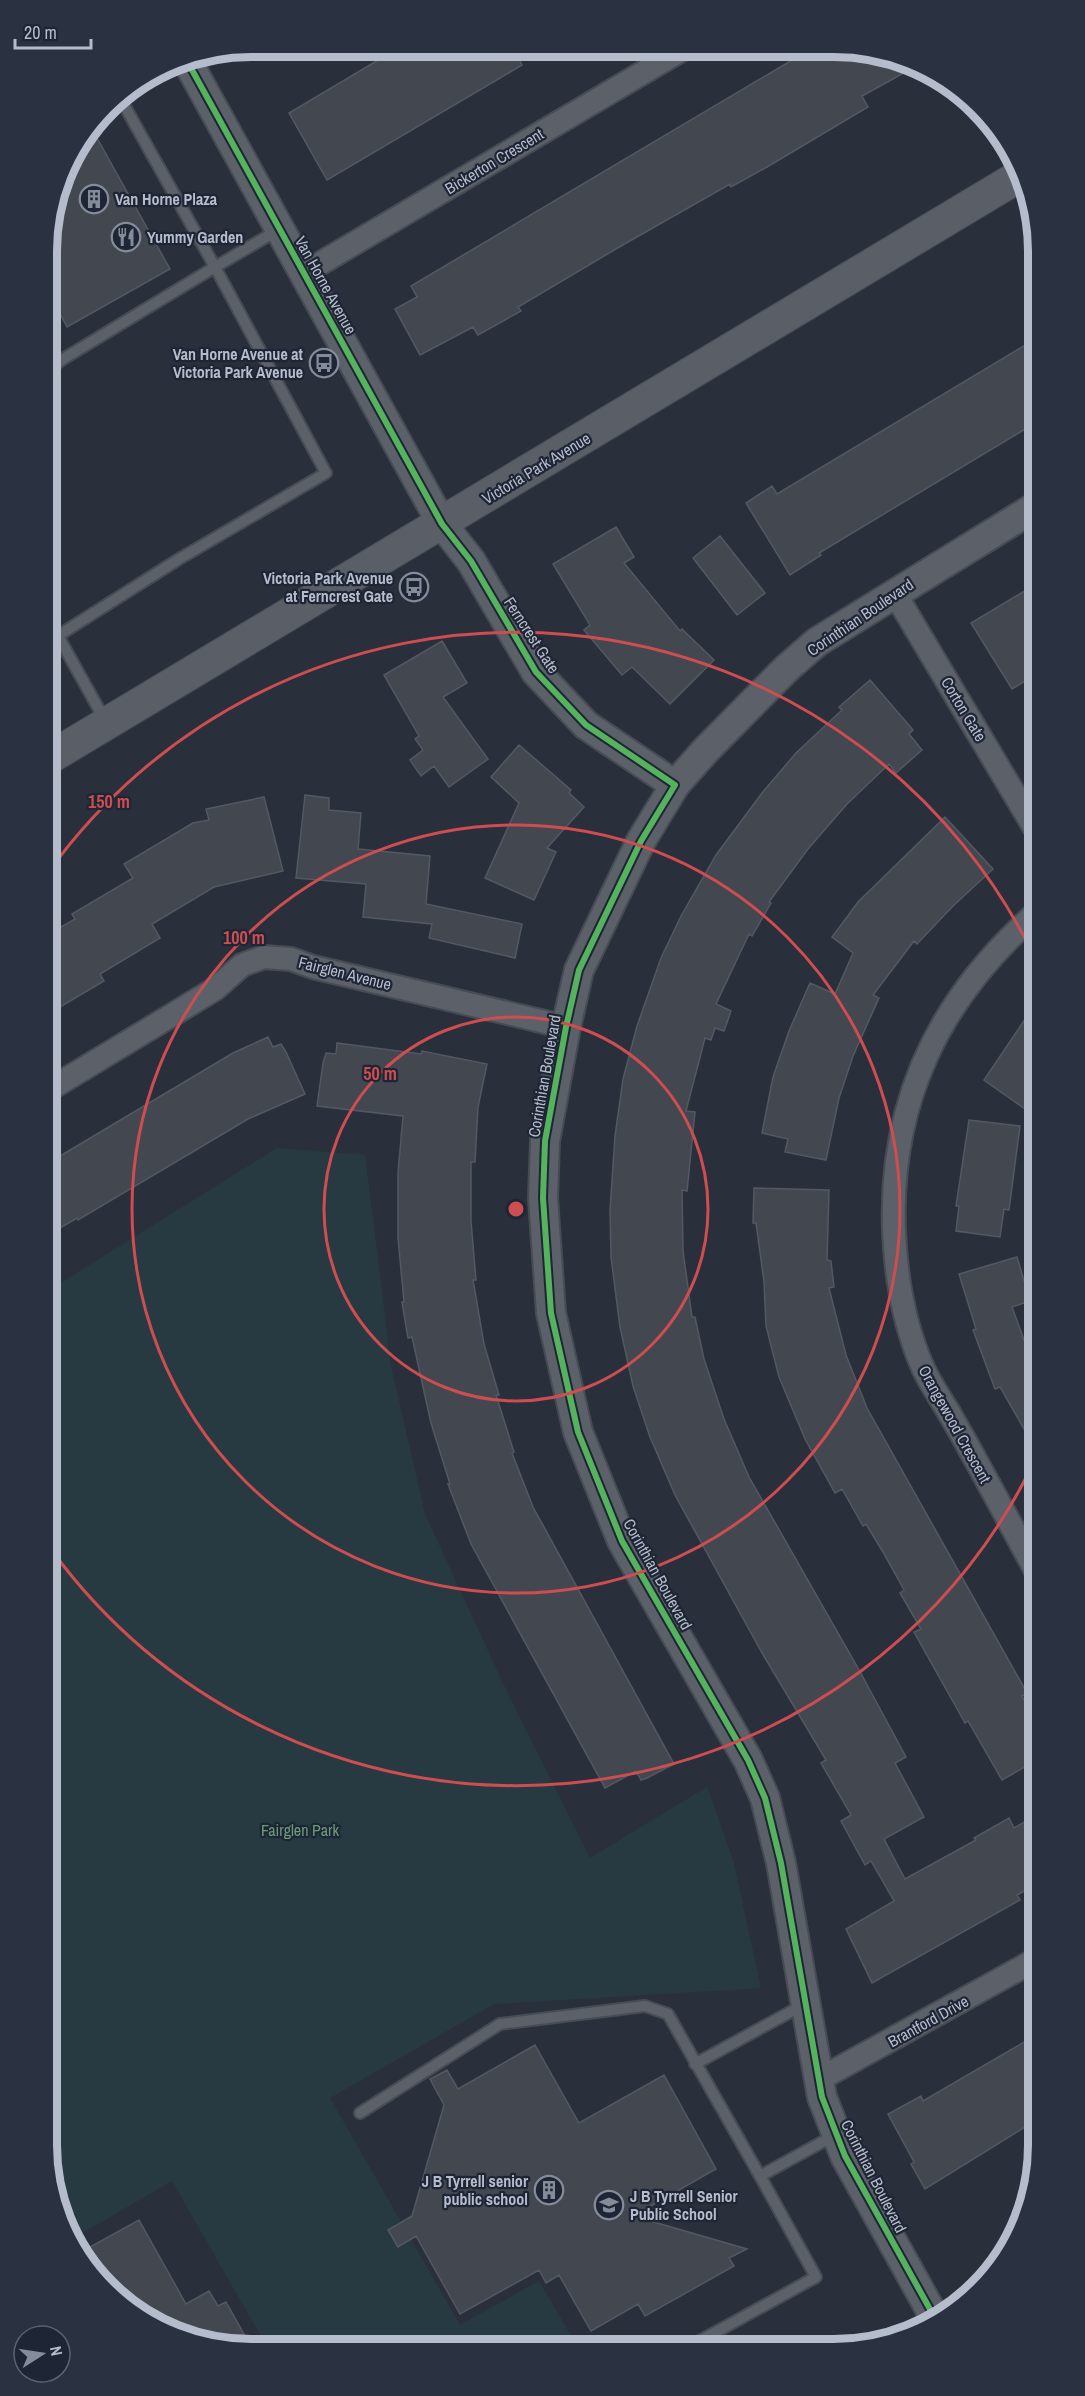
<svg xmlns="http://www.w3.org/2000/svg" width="1085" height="2396" viewBox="0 0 1085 2396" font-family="'Archivo Narrow',sans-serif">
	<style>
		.green { fill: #273a41 }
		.building { fill: #424750; stroke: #535862; stroke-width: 1.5 }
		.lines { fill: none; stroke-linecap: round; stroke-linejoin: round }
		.service-casing { stroke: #474b54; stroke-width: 14 }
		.minor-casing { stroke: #474b54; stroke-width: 26 }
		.tertiary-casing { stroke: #474b54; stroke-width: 32 }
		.secondary-casing { stroke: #474b54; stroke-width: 34 }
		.service { stroke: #5c6068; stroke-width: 10 }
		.minor { stroke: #5c6068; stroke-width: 22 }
		.tertiary { stroke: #5c6068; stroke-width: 28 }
		.secondary { stroke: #5a5e67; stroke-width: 32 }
		.cycleway-casing { stroke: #1e2636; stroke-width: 10 }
		.cycleway { stroke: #56b35d; stroke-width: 6 }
		.ring { fill: none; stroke: #ce4d51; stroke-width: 3 }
		.labels { text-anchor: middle; stroke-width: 4.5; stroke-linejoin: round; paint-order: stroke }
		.street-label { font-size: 16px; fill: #b5bccb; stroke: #1e2636 }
		.poi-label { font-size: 16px; font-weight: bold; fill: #b5bccb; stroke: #1e2636; text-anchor: start }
		.park-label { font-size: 16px; fill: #6c9d7b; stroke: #1e2636 }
		.rim { fill: none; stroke: #b5bccb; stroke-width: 8 }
		.centre { fill: #ce4d51; stroke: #1e2636; stroke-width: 3 }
		.ring-label { font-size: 18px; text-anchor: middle; font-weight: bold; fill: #ce4d51; stroke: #1e2636; stroke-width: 4.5; stroke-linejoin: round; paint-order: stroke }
	</style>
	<rect width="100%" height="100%" fill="#2a303b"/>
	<path class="green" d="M277,1148L365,1155L391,1366L425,1514L501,1679L590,1858L707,1787L734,1863L761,1988L494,2004L330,2098L460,2325L539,2281L576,2344L266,2345L172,2181L72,2239L54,2198L51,1289Z"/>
	<path class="building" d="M400,47L513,48L522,65L327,180L289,113Z
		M809,50H873L911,69L862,96L868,107L767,167L731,187L730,184L621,246L518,307L521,311L478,335L473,327L420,355L395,309L417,297L411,286Z
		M92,129L170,269L67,327L56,306L47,311V237L68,160Z
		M1032,341V425L819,553L821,555L790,575L746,503L772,486L777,494Z
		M616,527L634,557L624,563L680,631L682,629L714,660L670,704L632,667L622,675L584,630L590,625L553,564Z
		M720,536L765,593L737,615L693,558Z
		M1033,586V676L1012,689L971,623Z
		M442,641L467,683L443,697L488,759L449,787L434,766L421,776L410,760L423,750L415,739L419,736L384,675Z
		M870,680L913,730L909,734L922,750L896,773L889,764L847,804L808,849L769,902L771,903L752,936L749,934L716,1004L731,1011L724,1031L715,1028L711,1040L705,1038L686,1111L695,1112L687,1191L682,1190L683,1251L692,1317H695L704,1359L724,1419L749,1477L858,1668L906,1757L895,1763L924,1817L884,1839L905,1879L976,1840L974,1838L1009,1818L1014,1828L1037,1815V1884L1017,1895L1020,1900L872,1983L846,1929L894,1901L871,1861L865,1865L841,1821L851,1815L821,1763L826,1760L762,1653L675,1495L650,1437L633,1386L620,1327L611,1257L610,1210L615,1136L623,1079L637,1026L661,958L681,916L716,855L762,793L796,753L842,710L839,707Z
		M519,745L571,790L569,793L584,807L547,848L556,852L534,900L485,878L519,803L491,777Z
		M305,795L329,798V810L361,813L358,849L430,856L426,904L522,924L515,958L429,938L432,924L363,917L366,884L296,878Z
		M264,797L283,871L214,887L152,924L160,938L100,974L104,981L50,1013L49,934L75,919L72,914L133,878L124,864L193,823L209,820L206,809Z
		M945,817L993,869L953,906L917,944L914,941L873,995L879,998L853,1056L839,1098L826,1160L785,1152L788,1139L762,1133L773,1077L789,1031L810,983L835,994L853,953L832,937L858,902Z
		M1034,1006V1096L1025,1109L984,1080Z
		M268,1037L273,1047L281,1044L286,1052L305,1094L248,1119L78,1220L77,1218L50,1234V1162L233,1053Z
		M337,1043L421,1054L422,1051L487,1064L478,1107L475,1162H471V1221L476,1280H473L484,1344L499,1395H496L514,1452L512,1453L533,1507L674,1764L647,1778L641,1780L636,1771L605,1788L471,1544L448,1484H450L431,1423L412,1337L408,1338L402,1302H404L398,1238V1173L403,1116L317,1106L323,1063L326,1053L336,1054Z
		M969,1120L1020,1126L1009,1210L1004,1209L1000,1237L956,1231L959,1206H956Z
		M754,1188L829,1190L827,1260L831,1261L834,1287L829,1288L846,1355L867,1408L1027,1693L1022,1696L1037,1723V1731L1025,1738L1037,1760L1002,1780L968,1721L965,1723L914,1632L921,1629L900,1593L904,1590L883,1552L866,1524L863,1526L842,1489L835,1493L805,1439L779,1377L766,1326L764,1282L756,1223H753Z
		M1017,1257L1030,1301L1012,1307L1035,1370L1036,1450L1000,1387L995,1389L973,1330L976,1329L959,1274Z
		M1031,2038L1038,2049V2119L925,2189L911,2164L914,2162L888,2114L921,2096L923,2101Z
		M535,2045L579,2123L664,2075L716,2169L633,2216L747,2249L729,2258L734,2266L645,2316L638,2304L591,2331L559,2275L546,2283L539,2270L460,2314L416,2236L398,2247L388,2230L412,2216L444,2105L430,2079L447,2070L458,2089Z
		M139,2220L186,2304L209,2291L218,2306L226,2302L250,2345L212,2346L116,2298L81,2258L79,2253Z"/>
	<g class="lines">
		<g class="service-casing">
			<path id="service" d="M47,371L63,359L215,267L119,96
				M58,636L106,722
				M48,642L179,559L326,473L215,267L278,230
				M695,2064L803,2005
				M360,2113L500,2024L645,2006L668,2014L760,2176
				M696,2343L816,2277L760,2176L835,2135"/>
		</g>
		<g class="minor-casing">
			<path id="minor" d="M304,273L683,49
				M894,592L1034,827
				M1034,915C938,1000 889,1103 894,1231C896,1278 904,1325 923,1368C932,1387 945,1405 955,1423C983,1472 1009,1522 1036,1571
				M50,1089L215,989L242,965L264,957L291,959L313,967L566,1027
				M818,2080L1037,1959"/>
		</g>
		<g class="tertiary-casing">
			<path id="tertiary" d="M186,59L442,524L471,561L536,672L586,725L675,785
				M936,2320L845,2156L822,2097L781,1863L765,1798L748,1760L622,1541L578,1432L551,1313L543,1198L545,1141L566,1027L579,970L641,841L675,785L705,751L786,669L817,642L1032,509"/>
		</g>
		<g class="secondary-casing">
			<path id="secondary" d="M49,758L1021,175"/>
		</g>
		<use href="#service" class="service"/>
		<use href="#minor" class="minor"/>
		<use href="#tertiary" class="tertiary"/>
		<use href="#secondary" class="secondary"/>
		<g class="cycleway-casing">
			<path id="cycleway" d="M186,59L442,524L471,561L536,672L586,725L675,785L641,841L579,970L566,1027L545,1141L543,1198L551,1313L578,1432L622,1541L748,1760L765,1798L781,1863L822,2097L845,2156L936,2320"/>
		</g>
		<use href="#cycleway" class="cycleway"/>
	</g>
	<g class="ring">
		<circle cx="516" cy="1209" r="192"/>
		<circle cx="516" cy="1209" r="384"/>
		<path d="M1034 1462A576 576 0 0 1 53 1552M50 870A576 576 0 0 1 1034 956"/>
	</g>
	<defs>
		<g id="building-ring" transform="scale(1.5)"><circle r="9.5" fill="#1e2636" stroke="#848b99" stroke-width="1.5"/><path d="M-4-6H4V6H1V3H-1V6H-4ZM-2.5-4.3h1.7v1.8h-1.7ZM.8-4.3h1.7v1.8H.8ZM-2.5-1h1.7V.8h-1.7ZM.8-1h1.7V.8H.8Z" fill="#848b99"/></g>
		<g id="restaurant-ring" transform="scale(1.5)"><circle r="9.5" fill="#1e2636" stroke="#848b99" stroke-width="1.5"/><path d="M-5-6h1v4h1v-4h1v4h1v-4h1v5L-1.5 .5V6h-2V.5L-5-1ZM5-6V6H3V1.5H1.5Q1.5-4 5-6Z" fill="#848b99"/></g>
		<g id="bus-ring" transform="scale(1.5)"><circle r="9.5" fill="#1e2636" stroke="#848b99" stroke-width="1.5"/><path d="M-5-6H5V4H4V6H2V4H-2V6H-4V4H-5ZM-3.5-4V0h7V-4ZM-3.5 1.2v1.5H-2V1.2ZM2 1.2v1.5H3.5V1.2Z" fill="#848b99"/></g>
		<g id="school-ring" transform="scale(1.5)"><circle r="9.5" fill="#1e2636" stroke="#848b99" stroke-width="1.5"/><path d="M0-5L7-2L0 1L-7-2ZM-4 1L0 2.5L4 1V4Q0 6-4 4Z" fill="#848b99"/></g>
	</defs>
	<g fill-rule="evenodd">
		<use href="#building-ring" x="94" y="199"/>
		<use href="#restaurant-ring" x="126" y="237"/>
		<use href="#bus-ring" x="324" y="363"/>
		<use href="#bus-ring" x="414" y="587"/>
		<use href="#building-ring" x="549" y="2190"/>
		<use href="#school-ring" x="609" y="2205"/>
	</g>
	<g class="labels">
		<g class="street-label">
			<text transform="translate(494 161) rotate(-31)" y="6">Bickerton Crescent</text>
			<text transform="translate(326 285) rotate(61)" y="6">Van Horne Avenue</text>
			<text transform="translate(536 468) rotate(-31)" y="6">Victoria Park Avenue</text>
			<text transform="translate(860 617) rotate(-34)" y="6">Corinthian Boulevard</text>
			<text transform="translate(532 635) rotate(57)" y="6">Ferncrest Gate</text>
			<text transform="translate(964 709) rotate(59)" y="6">Corton Gate</text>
			<text transform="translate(345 973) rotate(14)" y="6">Fairglen Avenue</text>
			<text transform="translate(544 1076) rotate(-80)" y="6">Corinthian Boulevard</text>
			<text transform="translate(955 1424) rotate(61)" y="6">Orangewood Crescent</text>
			<text transform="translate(658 1574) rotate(61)" y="6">Corinthian Boulevard</text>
			<text transform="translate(928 2021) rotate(-29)" y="6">Brantford Drive</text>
			<text transform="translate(874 2176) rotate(63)" y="6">Corinthian Boulevard</text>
		</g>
		<g class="poi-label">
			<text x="115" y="205">Van Horne Plaza</text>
			<text x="147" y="243">Yummy Garden</text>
			<text x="303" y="360" text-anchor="end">Van Horne Avenue at<tspan x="303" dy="18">Victoria Park Avenue</tspan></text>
			<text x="393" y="584" text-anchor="end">Victoria Park Avenue<tspan x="393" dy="18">at Ferncrest Gate</tspan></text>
			<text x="528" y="2187" text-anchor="end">J B Tyrrell senior<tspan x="528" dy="18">public school</tspan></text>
			<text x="630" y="2202">J B Tyrrell Senior<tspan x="630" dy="18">Public School</tspan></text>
		</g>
		<g class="park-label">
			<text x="300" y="1836">Fairglen Park</text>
		</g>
	</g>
	<path d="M0 0H1085V2396H0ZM251 57H834A194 194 0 0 1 1028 251V2145A194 194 0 0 1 834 2339H251A194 194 0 0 1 57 2145V251A194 194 0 0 1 251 57Z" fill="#2a3242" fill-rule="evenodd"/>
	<path class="rim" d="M251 57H834A194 194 0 0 1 1028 251V2145A194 194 0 0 1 834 2339H251A194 194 0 0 1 57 2145V251A194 194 0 0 1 251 57Z"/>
	<circle cx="516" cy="1209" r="9" class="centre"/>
	<g class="ring-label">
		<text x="109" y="808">150 m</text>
		<text x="244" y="944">100 m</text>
		<text x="380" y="1080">50 m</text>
	</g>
	<g transform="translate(42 2354) rotate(78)"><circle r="28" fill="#1e2636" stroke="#5a6272" stroke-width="1.5"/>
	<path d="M0-4.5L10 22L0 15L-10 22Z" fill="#848b99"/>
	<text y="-9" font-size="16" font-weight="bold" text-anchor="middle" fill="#b5bccb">N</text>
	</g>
	<path d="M15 39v9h76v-9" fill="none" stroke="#b5bccb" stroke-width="3"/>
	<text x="24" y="39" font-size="18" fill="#b5bccb" stroke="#1e2636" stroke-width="4.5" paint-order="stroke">20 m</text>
</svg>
